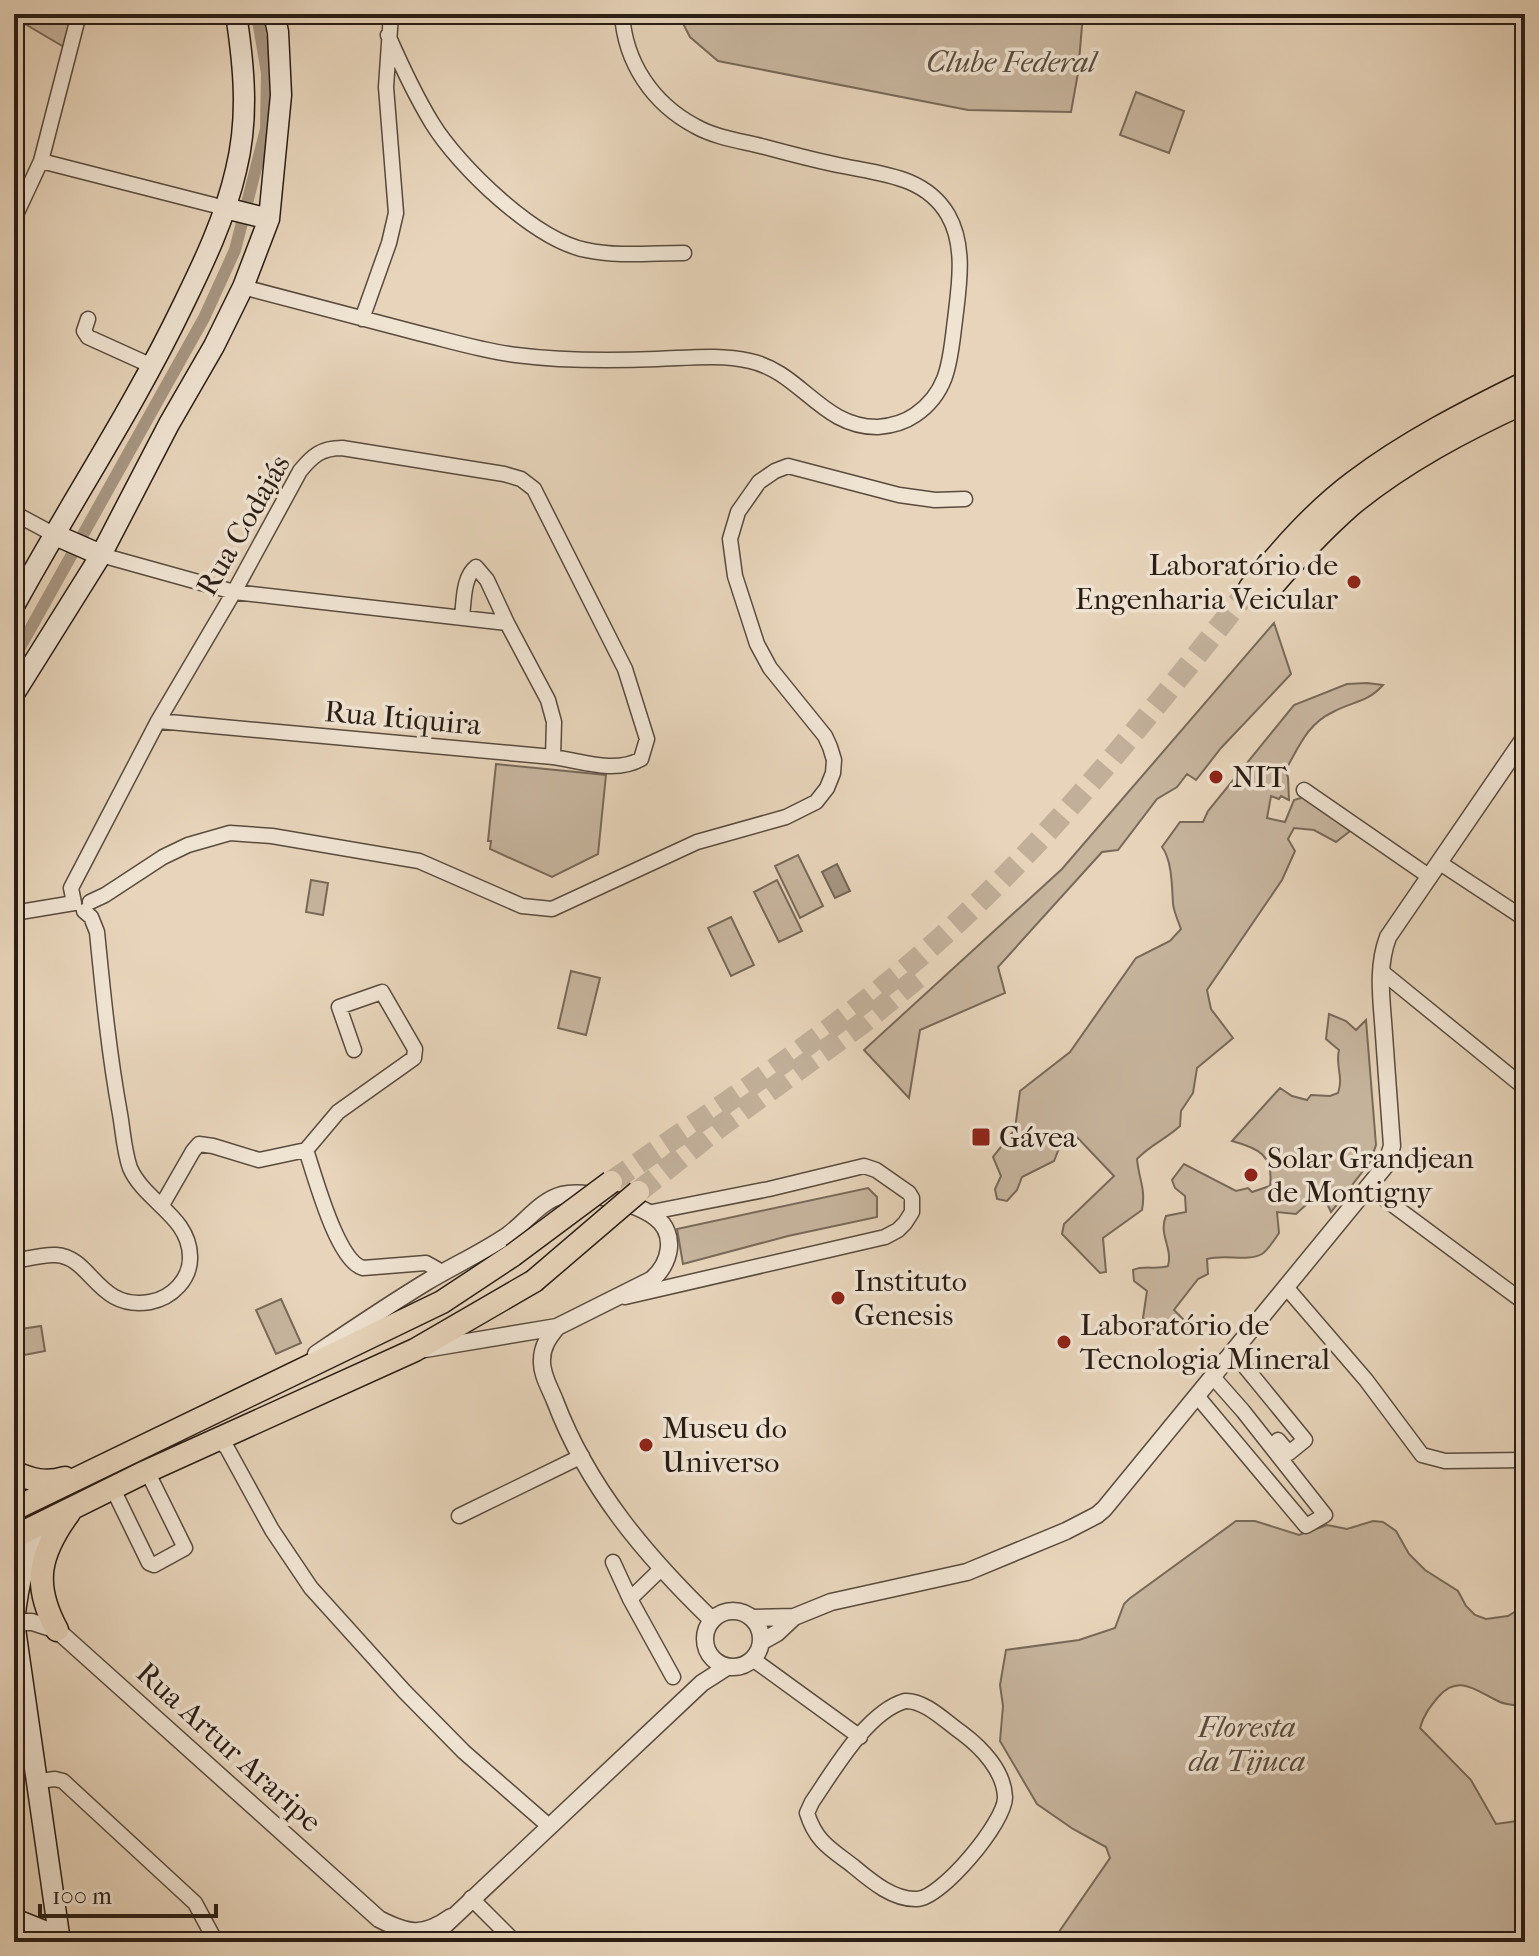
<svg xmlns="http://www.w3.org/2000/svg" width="1539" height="1956" viewBox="0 0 1539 1956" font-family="'IM FELL French Canon',serif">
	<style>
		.green { fill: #c7b59e; stroke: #78695a; stroke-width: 2 }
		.water { fill: #a79682; stroke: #756656; stroke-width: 2 }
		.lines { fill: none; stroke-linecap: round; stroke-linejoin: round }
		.canal { stroke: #a79682; stroke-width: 12 }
		.trunk-tunnel { stroke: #c1af99; stroke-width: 22; stroke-dasharray: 22 11; stroke-linecap: butt }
		.minor-casing { stroke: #594b3e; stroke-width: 17 }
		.tertiary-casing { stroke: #594b3e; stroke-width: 19 }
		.secondary-casing { stroke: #2a1d15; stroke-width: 23 }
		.trunk-casing { stroke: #2a1d15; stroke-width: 25 }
		.minor { stroke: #efe3d2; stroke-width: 14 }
		.tertiary { stroke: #efe3d2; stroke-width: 16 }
		.secondary { stroke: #efe3d2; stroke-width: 20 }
		.trunk { stroke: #e7d4ba; stroke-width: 22 }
		.trunk-bridge-casing { stroke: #2a1d15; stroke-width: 25; stroke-linecap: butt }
		.trunk-bridge { stroke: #e7d4ba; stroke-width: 22 }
		.poi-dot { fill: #8f2418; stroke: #efe3d2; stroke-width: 3 }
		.labels { text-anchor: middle; stroke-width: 7; stroke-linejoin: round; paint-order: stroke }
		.park-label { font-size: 30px; font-style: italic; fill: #594b3e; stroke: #efe3d2 }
		.street-label { font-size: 30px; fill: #2a1d15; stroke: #efe3d2 }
		.poi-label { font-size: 30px; fill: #2a1d15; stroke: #efe3d2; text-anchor: start }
	</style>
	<rect width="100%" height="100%" fill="#e7d4ba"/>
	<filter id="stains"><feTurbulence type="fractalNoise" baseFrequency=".0025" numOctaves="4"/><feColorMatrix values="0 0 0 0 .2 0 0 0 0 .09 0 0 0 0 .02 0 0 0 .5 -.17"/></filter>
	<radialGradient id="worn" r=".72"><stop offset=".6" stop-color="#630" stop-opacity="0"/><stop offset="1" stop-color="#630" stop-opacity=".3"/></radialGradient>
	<path class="green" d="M31,14H75L69,50L20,21Z
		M678,14H1083L1078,73L1071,112L968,110L718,61L690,37Z
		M1136,92L1184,111L1169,153L1120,135Z
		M1274,623L1291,674L1221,748L1196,780L1187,774L1177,787L1157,799L1118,850L1102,852L998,967L1005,993L920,1030L909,1098L864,1050L1062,869Z
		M1367,683L1383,685C1367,703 1353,701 1333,712C1307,724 1299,747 1285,771L1288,777L1289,800L1281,796L1279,799L1271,796L1267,818L1285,822L1294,800L1304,797L1350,831L1336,842L1314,830L1294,828L1288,839L1295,851L1282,880L1207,990L1211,1009L1233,1038L1197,1068L1193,1093L1181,1111L1180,1126C1166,1139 1150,1145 1137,1159C1139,1180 1146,1189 1142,1210L1103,1238L1106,1272L1100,1273L1062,1234L1064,1224L1114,1176L1075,1135L1064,1136L1054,1161L1022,1177L1017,1190L1007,1201L997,1199L995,1189L1001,1176L993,1157L1015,1129L1020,1091L1070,1052L1136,958L1170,941L1181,929C1178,921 1174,912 1173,904C1172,887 1172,860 1162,847L1180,822H1203L1208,811L1294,705L1347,684Z
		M496,764L606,775L598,854L552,877L490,849L491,841H488Z
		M798,855L823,906L800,918L775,866Z
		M311,880L328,883L323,915L306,912Z
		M777,880L802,931L779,942L754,892Z
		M731,917L754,965L731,976L708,928Z
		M571,971L600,978L586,1035L558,1028Z
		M1329,1014L1346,1021L1356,1030L1366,1020L1376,1145L1370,1162L1331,1212L1324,1197L1316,1193L1309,1196L1307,1204L1296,1214L1277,1212L1279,1233C1275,1239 1268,1250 1262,1254C1248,1262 1225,1254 1207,1259L1208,1274L1198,1279L1174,1310L1195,1331L1181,1332L1166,1324L1157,1332L1143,1318L1147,1291L1134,1281L1133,1270C1144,1265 1156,1270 1168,1266C1173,1248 1158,1234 1166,1216L1186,1212L1185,1196L1175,1188L1172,1180L1184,1164L1236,1191L1248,1188L1252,1192L1270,1186C1274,1155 1258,1148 1232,1141L1280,1088L1292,1096L1307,1100L1311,1095L1330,1096L1338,1093C1344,1078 1335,1065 1339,1050L1326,1039Z
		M868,1188L877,1197V1217L788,1236L683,1264L677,1229Z
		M281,1299L301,1343L276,1354L256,1310Z
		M41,1326L45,1351L14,1357V1330Z
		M1236,1521H1255L1299,1535L1327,1525L1347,1529L1373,1521L1383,1522L1396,1531L1409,1554L1425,1570L1458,1591L1466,1606L1475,1615L1486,1619L1508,1616L1516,1611L1523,1601L1524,1593L1520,1560L1525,1546V1707C1517,1705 1507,1705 1500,1702C1479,1693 1460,1673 1439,1696C1430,1707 1424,1714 1420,1728L1471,1780L1496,1824L1525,1820V1942H1052L1110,1858L1106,1847L1073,1829L1037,1804L1000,1741L1003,1706L1000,1685L1006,1650L1079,1640L1115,1628L1124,1604L1129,1599Z"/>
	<path class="water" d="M837,864L850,891L835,898L822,872Z"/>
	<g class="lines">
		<path class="canal" d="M14,658L204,318L235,250L266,129L267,73L257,14"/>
		<path class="trunk-tunnel" d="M611,1182C710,1113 813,1046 905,969C1037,858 1144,722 1250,588
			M638,1192L718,1128L864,1022L926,971"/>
		<g class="minor-casing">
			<path id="minor" d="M388,35C401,65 415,95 432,123C459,167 535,240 586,250C617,257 652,253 684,253
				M41,161L225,208
				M14,219L41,161L79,14
				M243,287C302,302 360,318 418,333C451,341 483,351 516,355C563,361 610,361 657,359C688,358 720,354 750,361C801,372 822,428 878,427C890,426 905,422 915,415C950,391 950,358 955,320C959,286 966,246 948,215C926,177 883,174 843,166C817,161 791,154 765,147C742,141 716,138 695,126C652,103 625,62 622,14
				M88,319L84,331L88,337L152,366
				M362,319L389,243L396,213L386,87L391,14
				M14,513L53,534
				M101,555L234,592L507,623L548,700L554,722L553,757
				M462,617C464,601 463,577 476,567L487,580L507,623
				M1304,790L1430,877
				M1440,863L1525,919
				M90,902L105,895L163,857L188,845L230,833L272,836L419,861L522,906L552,909L697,842L786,817L816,802L827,788L833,773L834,760L830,747L825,736L770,668L757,644L735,576L730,539L738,512L759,482L775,471L788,466L899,495L935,500L965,499
				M14,913L74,903L71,888L158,721L234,592L300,471C313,455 322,448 342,448L504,474L521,479L534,489L625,669L647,739L641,759C615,774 581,761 553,757L158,721
				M1381,971L1525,1088
				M354,1050L339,1007L382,992L415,1049L414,1058L338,1112L306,1150C315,1176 337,1261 363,1268L426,1263L442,1272
				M1370,1188L1525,1303
				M162,1205L193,1151L199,1144L213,1146L259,1160L306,1150
				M14,1261C27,1259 43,1254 56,1255C92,1257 97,1311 150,1302C172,1298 191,1279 190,1256C189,1216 145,1202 130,1168C124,1151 123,1131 120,1114C109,1054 103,993 97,932L91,917L84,911
				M1286,1287L1366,1380L1422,1455L1445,1461L1525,1460
				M625,1297L885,1237L898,1230L905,1223L912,1212V1198L909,1193L876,1170L864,1166L769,1189L647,1213
				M1233,1352L1305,1440L1289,1453L1278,1440
				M1197,1396L1306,1526L1325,1515L1243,1411L1213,1377
				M219,1440L227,1448L272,1530L311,1588L404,1691L464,1752L550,1827
				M112,1487L149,1563L154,1565L185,1548L147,1471
				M459,1516L582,1456
				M613,1562L630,1599
				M661,1569L630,1599L673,1677
				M754,1660L860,1737
				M905,1701C925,1700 946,1722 962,1733C982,1748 1004,1771 1005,1797C1006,1821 941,1899 917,1899C893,1900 871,1881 853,1866C831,1849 816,1842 807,1813L812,1802C834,1770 867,1712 905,1701Z
				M39,1781L55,1779L63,1781L195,1903L216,1942
				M471,1898L515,1942"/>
		</g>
		<g class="tertiary-casing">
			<path id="tertiary" d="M557,1327C549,1337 542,1346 542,1360C541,1374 550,1388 555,1401C588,1488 646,1556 712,1620
				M316,1354C353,1329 390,1304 428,1281C455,1265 483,1252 508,1235C526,1222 540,1201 562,1195C585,1189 636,1203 655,1217C678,1234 670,1265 651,1280L557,1327L425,1349
				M705 1639a28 28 0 1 1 56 0a28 28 0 1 1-56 0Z
				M752,1618L794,1617
				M14,1622H32L57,1630L379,1919C408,1934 423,1937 451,1917
				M761,1642L777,1633L794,1617L831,1602L967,1572L1066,1531L1097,1515L1104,1509L1386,1165L1392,1146C1389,1109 1387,1072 1384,1035C1382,1002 1376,969 1388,937L1525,737
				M427,1942L702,1683L727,1667"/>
		</g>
		<g class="secondary-casing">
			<path id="secondary" d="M225,208L269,219
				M53,534L101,555
				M14,606C69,505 133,409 183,305C204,262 225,218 236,170C249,118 244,66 236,14
				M14,694L101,555L169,424L214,346L243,287L269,219L281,95L278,32L274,14
				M49,1521C24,1551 18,1584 14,1622L60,1942
				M14,1919L59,1937
				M14,1937L15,1942"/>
		</g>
		<g class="trunk-casing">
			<path id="trunk" d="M1250,588C1281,550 1315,511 1354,482C1407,442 1466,412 1525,383
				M1262,598C1290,565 1319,533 1351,505C1403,462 1464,430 1525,402
				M14,1472C31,1480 46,1484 65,1478
				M14,1509L442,1302L513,1255
				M14,1537L141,1474L415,1350L534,1281
				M57,1630C32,1584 39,1554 69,1513"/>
		</g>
		<use href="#minor" class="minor"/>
		<use href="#tertiary" class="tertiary"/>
		<use href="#secondary" class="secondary"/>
		<use href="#trunk" class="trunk"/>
		<g class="trunk-bridge-casing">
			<path id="trunk-bridge" d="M513,1255L611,1182
				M534,1281L638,1192"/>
		</g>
		<use href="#trunk-bridge" class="trunk-bridge"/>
	</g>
	<g class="poi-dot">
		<circle cx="1354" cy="582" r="8"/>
		<circle cx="1216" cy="777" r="8"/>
		<rect x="971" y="1127" width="20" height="20" rx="4"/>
		<circle cx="1251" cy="1175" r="8"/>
		<circle cx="838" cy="1298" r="8"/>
		<circle cx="1064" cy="1342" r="8"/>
		<circle cx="646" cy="1445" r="8"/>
	</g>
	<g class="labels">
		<g class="park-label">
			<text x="1011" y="72">Clube Federal</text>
			<text x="1247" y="1737">Floresta<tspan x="1247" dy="34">da Tijuca</tspan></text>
		</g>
		<g class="street-label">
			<text transform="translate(243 525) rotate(-60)" y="10">Rua Codajás</text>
			<text transform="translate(403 718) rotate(5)" y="10">Rua Itiquira</text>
			<text transform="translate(229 1747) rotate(42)" y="10">Rua Artur Araripe</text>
		</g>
		<g class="poi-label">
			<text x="1338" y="575" text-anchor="end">Laboratório de<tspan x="1338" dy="34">Engenharia Veicular</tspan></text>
			<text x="1232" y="787">NIT</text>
			<text x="999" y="1147">Gávea</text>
			<text x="1267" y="1168">Solar Grandjean<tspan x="1267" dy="34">de Montigny</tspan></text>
			<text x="854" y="1291">Instituto<tspan x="854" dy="34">Genesis</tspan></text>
			<text x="1080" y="1335">Laboratório de<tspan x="1080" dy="34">Tecnologia Mineral</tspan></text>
			<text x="662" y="1438">Museu do<tspan x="662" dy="34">Universo</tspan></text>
		</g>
	</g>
	<rect width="1539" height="1956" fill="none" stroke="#e7d4ba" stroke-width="48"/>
	<rect x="16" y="16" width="1507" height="1924" fill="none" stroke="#2a1d15" stroke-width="4"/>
	<rect x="24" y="24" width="1491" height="1908" fill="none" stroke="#2a1d15" stroke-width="2"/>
	<path d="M40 1904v12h176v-12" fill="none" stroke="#2a1d15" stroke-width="4"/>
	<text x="52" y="1904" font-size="24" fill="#2a1d15" stroke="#efe3d2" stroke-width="6" paint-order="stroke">100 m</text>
	<rect width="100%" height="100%" filter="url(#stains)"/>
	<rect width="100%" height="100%" fill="url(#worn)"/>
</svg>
